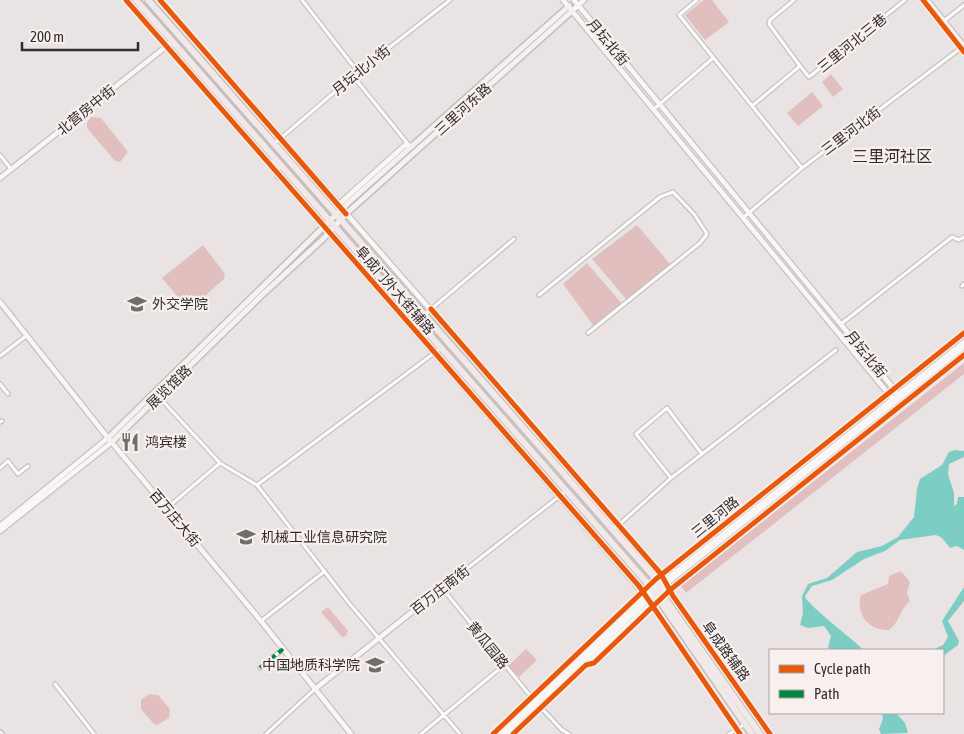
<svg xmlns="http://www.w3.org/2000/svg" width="964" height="734" viewBox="0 0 964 734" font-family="'Asap Condensed','Noto Sans SC',sans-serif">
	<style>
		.green { fill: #e1bfbe }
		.water { fill: #7ccec4 }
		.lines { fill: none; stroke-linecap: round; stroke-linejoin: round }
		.street-casing { stroke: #c6c2c1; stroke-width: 5.5 }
		.secondary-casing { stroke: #c6c2c1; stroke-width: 7 }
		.primary-casing { stroke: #c2c0bf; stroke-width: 8 }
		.highway-casing { stroke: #c2c0bf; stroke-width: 9 }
		.street { stroke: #fcfbfb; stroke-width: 3 }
		.secondary { stroke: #f9f6f6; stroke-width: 4.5 }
		.primary { stroke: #f6f0f0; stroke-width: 5 }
		.highway { stroke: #f2e8e8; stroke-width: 6 }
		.quiet { stroke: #00873e; stroke-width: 4; stroke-dasharray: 8 4; stroke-linecap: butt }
		.cycleway-casing { stroke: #f8efef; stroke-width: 8 }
		.cycleway { stroke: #e8590c; stroke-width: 5 }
		.labels { text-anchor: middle; stroke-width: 4.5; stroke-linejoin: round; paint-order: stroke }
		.street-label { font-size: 14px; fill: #322e2e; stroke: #f8efef }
		.poi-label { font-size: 14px; fill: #322e2e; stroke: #f8efef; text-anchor: start }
		.quarter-label { font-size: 16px; fill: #322e2e; stroke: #f8efef }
	</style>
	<rect width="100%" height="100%" fill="#e9e4e3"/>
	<path class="green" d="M704,0H712L729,22L705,40L685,15Z
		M831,74L843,89L833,97L822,82Z
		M812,92L823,106L798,126L787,113Z
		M91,117L101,118L128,152L120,162L115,161L87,128V123Z
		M637,225L670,264L627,300L592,259Z
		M203,245L225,274L224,279L189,310L162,278Z
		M587,263L622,304L595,328L563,284Z
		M964,363V374L686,593L681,586Z
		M901,571L910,582L907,593L910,601C900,609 899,623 889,630C869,631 855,614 861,595L888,584L889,576Z
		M328,607L348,631L346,636L342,637L321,612Z
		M526,649L537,660L519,677L508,666Z
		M149,694L158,695L170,709L169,718L157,725L153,723L141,709V700Z"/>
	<path class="water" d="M955,450L964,451V457L949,464L948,474L954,493V506L957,504L958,497H964V550L957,546L950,548L942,538L936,535L900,540L885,551L864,559L832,580L812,586L805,596C805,603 855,641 864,650H831L828,647L831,636L824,626L808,628L800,625L803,613L802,596L808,584L827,578L857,552L882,546L898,537L914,517L917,489L920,479L942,465L949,452Z
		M964,587V601L948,621L959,641L958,645L943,656V650H932L943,645L948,637L942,621Z
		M882,713H896L905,723L908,733L881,734L879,729L883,719Z"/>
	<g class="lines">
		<g class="street-casing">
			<path id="street" d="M302,0L358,72L357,81L408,144
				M697,0L679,15L802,168
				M944,21L964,5
				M800,66L809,77L905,0
				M752,106L800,66L769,24L770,20L794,0
				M654,109L713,58
				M275,143L358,72L450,0
				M0,155L11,169
				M744,217L802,168L961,48
				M962,286L964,284
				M539,295L660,197L673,192L694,214L707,234L700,243L588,333
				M841,324L952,237L959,240L964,237
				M411,326L514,239
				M0,356L26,336
				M0,384L8,394
				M159,397L220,463L257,485L349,603L460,734
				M0,422L2,421
				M0,468L8,461L18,474L28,466
				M671,478L636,434L667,408L702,454
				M257,485L441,348
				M566,491L442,588L532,698L562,730L569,734
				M167,508L220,463
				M613,530L671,478L836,350
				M261,621L325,571
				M260,668L283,649
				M55,684L94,734
				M266,734L315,689
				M421,734L504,665
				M729,734L745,724"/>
		</g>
		<g class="secondary-casing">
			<path id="secondary" d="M126,0L646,596
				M160,0L661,574L673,596L770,734
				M563,0L892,398
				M574,0L894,389L899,398
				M923,0L964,52
				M927,0L964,46
				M572,11L584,0
				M0,178L173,41
				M337,206L405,145L412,146
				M0,302L108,438L261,621L351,734
				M0,526L108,438
				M0,531L112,442
				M582,662L591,660L658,597L666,584L964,347
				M315,689L442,588
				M501,734L653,590L964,342
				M506,734L656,592"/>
		</g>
		<g class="primary-casing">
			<path id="primary" d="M108,438L348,203L569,6
				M112,442L261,296L323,239L346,214L572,11
				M0,733L1,734"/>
		</g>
		<g class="highway-casing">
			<path id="highway" d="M136,0L649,585L752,734
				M148,0L656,579L663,596L760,734
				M274,161L279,176"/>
		</g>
		<use href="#street" class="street"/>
		<use href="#secondary" class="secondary"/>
		<use href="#primary" class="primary"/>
		<use href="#highway" class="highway"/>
		<path class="quiet" d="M260,668L283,649"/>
		<g class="cycleway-casing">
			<path id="cycleway" d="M126,0L639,586L740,734
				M160,0L346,214
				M923,0L964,52
				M431,309L661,574L673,596L770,734
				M493,734L656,579L964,333
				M513,734L586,665L594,663L670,590L964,355"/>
		</g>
		<use href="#cycleway" class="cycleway"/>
	</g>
	<defs>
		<g id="university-bare" transform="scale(1.5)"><path d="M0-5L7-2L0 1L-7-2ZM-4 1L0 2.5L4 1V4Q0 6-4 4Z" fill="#726e6d" stroke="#f8efef" stroke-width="2.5" paint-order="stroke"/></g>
		<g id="restaurant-bare" transform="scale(1.5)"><path d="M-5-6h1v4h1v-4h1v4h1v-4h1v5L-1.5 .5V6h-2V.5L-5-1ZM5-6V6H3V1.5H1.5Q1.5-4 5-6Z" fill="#726e6d" stroke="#f8efef" stroke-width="2.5" paint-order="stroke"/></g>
	</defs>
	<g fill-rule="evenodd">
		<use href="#university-bare" x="137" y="304"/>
		<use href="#restaurant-bare" x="130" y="442"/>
		<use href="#university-bare" x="246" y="537"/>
		<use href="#university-bare" x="375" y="665"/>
	</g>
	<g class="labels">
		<g class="street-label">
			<text transform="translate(608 42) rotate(50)" y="5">月坛北街</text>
			<text transform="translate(852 43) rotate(-39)" y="5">三里河北三巷</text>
			<text transform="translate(361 70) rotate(-39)" y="5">月坛北小街</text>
			<text transform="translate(463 109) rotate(-42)" y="5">三里河东路</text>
			<text transform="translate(86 110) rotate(-39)" y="5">北营房中街</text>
			<text transform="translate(851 131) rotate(-37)" y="5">三里河北街</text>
			<text transform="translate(395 290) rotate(49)" y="5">阜成门外大街辅路</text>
			<text transform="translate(866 354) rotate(51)" y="5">月坛北街</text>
			<text transform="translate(169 387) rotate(-44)" y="5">展览馆路</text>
			<text transform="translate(715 517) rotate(-39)" y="5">三里河路</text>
			<text transform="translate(175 518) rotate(50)" y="5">百万庄大街</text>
			<text transform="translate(440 590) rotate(-38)" y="5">百万庄南街</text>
			<text transform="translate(488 645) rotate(51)" y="5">黄瓜园路</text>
			<text transform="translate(726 651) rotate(54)" y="5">阜成路辅路</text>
		</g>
		<g class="poi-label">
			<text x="152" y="309">外交学院</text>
			<text x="145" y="447">鸿宾楼</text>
			<text x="261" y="542">机械工业信息研究院</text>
			<text x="360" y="670" text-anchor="end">中国地质科学院</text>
		</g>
		<g class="quarter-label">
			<text x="892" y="162">三里河社区</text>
		</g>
	</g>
	<rect x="769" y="649" width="175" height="65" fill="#f8efef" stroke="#a9a2a2"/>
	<rect x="779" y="665" width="25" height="8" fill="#e8590c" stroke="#a9a2a2"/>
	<text x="814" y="674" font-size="15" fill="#322e2e">Cycle path</text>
	<rect x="779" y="690" width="25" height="8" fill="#00873e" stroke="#a9a2a2"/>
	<text x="814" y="699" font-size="15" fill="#322e2e">Path</text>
	<path d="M22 42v8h116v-8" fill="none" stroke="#322e2e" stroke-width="2.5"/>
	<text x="30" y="42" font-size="15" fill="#322e2e" stroke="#f8efef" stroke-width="4" paint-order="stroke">200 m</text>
</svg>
